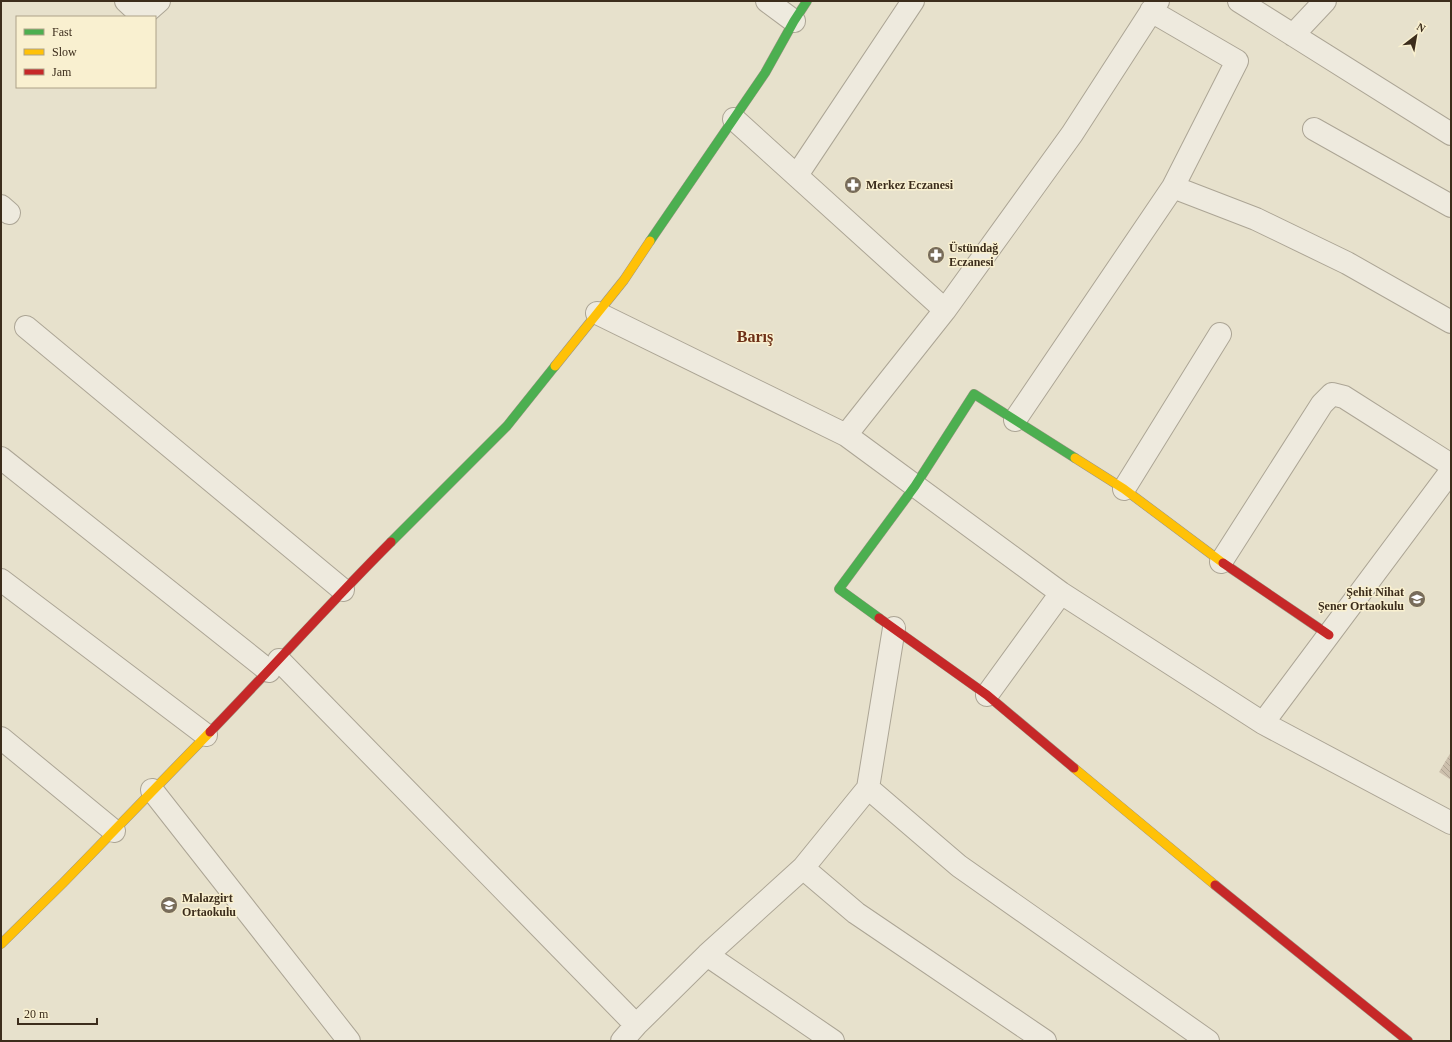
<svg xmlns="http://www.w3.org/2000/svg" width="1452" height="1042" viewBox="0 0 1452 1042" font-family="Georgia,serif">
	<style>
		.building { fill: url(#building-back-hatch) }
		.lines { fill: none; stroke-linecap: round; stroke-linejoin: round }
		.street-casing { stroke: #aca595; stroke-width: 24 }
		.fast-casing { stroke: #9c9585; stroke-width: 10 }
		.slow-casing { stroke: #9c9585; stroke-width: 10 }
		.jam-casing { stroke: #9c9585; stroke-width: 10 }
		.street { stroke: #eeeade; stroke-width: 22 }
		.fast { stroke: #4caf50; stroke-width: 9 }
		.slow { stroke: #ffc107; stroke-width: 9 }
		.jam { stroke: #c62828; stroke-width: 9 }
		.labels { text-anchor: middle; stroke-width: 3; stroke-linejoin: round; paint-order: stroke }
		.poi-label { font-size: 12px; font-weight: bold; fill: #3c2d1c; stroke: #f9f0d0; text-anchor: start }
		.district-label { font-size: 16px; font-weight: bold; fill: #6d2f16; stroke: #f9f0d0 }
	</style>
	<defs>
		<pattern id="building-back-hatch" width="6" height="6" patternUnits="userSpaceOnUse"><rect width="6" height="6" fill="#ccbfac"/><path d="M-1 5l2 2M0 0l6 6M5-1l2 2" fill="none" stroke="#b0a493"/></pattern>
	</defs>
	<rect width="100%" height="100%" fill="#e7e1cc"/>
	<path class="building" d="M1451,752V780L1439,772Z"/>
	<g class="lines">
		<g class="street-casing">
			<path id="street" d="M126,1L142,16L159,1
				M767,1L794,21
				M1239,1L1451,134
				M1293,35L1325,1
				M734,119L945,310
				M1314,129L1451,206
				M797,175L913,1
				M1173,187L1256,219L1347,263L1451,322
				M1,206L9,213
				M597,313L846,435L1061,593L1263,723L1451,823
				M26,327L343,590
				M1015,420L1173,187L1237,61L1151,11
				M846,435L945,310L1072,134L1158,1
				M1,458L269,671
				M1124,489L1220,334
				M1221,562L1322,404L1332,394L1344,397L1451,465
				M1,580L206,735
				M279,660L636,1025
				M987,695L1061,593
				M1263,723L1451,471
				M1,738L114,831
				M868,788L959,866L1208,1041
				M152,790L349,1041
				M803,868L856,913L1045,1041
				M707,955L833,1041
				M622,1041L636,1025L707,955L803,868L868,788L894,628"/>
		</g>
		<g class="fast-casing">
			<path id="fast" d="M650,241L765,73L794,21L807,1
				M391,542L507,426L555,366
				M879,618L839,589L915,486L974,394L1075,458"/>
		</g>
		<g class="slow-casing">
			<path id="slow" d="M555,366L624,280L650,241
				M1075,458L1124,489L1223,563
				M1074,768L1215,885
				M1,944L63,883L210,732"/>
		</g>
		<g class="jam-casing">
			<path id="jam" d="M1223,563L1329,635
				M879,618L987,695L1074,768
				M210,732C271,669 329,604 391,542
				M1215,885L1408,1041"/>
		</g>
		<use href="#street" class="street"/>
		<use href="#fast" class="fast"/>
		<use href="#slow" class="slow"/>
		<use href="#jam" class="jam"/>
	</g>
	<defs>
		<g id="pharmacy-disc" transform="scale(0.9)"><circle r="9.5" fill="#786c5a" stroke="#f9f0d0"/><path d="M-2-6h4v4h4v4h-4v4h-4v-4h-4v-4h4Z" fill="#fff"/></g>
		<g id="school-disc" transform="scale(0.9)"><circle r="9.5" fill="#786c5a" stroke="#f9f0d0"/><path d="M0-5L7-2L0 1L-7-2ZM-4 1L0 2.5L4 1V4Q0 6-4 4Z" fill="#fff"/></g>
	</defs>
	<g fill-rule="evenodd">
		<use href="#pharmacy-disc" x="853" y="185"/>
		<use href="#pharmacy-disc" x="936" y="255"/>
		<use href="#school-disc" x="1417" y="599"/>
		<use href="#school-disc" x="169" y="905"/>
	</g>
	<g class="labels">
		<g class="poi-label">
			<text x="866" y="189">Merkez Eczanesi</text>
			<text x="949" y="252">Üstündağ<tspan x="949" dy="14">Eczanesi</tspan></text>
			<text x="1404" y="596" text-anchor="end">Şehit Nihat<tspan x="1404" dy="14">Şener Ortaokulu</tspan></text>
			<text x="182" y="902">Malazgirt<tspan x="182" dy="14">Ortaokulu</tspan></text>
		</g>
		<g class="district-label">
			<text x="755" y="342">Barış</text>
		</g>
	</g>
	<rect width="1452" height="1042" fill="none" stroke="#3c2d1c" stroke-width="4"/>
	<rect x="16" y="16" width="140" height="72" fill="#f9f0d0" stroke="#ada288"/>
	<rect x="24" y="29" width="20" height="6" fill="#4caf50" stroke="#ada288"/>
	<text x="52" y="36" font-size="12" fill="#3c2d1c">Fast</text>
	<rect x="24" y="49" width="20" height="6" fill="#ffc107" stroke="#ada288"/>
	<text x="52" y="56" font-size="12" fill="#3c2d1c">Slow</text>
	<rect x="24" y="69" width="20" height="6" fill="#c62828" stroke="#ada288"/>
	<text x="52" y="76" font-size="12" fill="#3c2d1c">Jam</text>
	<g transform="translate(1416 36) rotate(31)" stroke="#f9f0d0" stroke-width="3" paint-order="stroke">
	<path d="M0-3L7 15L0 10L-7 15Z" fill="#3c2d1c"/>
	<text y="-6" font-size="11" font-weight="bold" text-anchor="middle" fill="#3c2d1c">N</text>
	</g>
	<path d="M18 1018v6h79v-6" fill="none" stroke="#3c2d1c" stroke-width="2"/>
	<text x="24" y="1018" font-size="12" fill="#3c2d1c" stroke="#f9f0d0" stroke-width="3" paint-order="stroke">20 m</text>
</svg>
